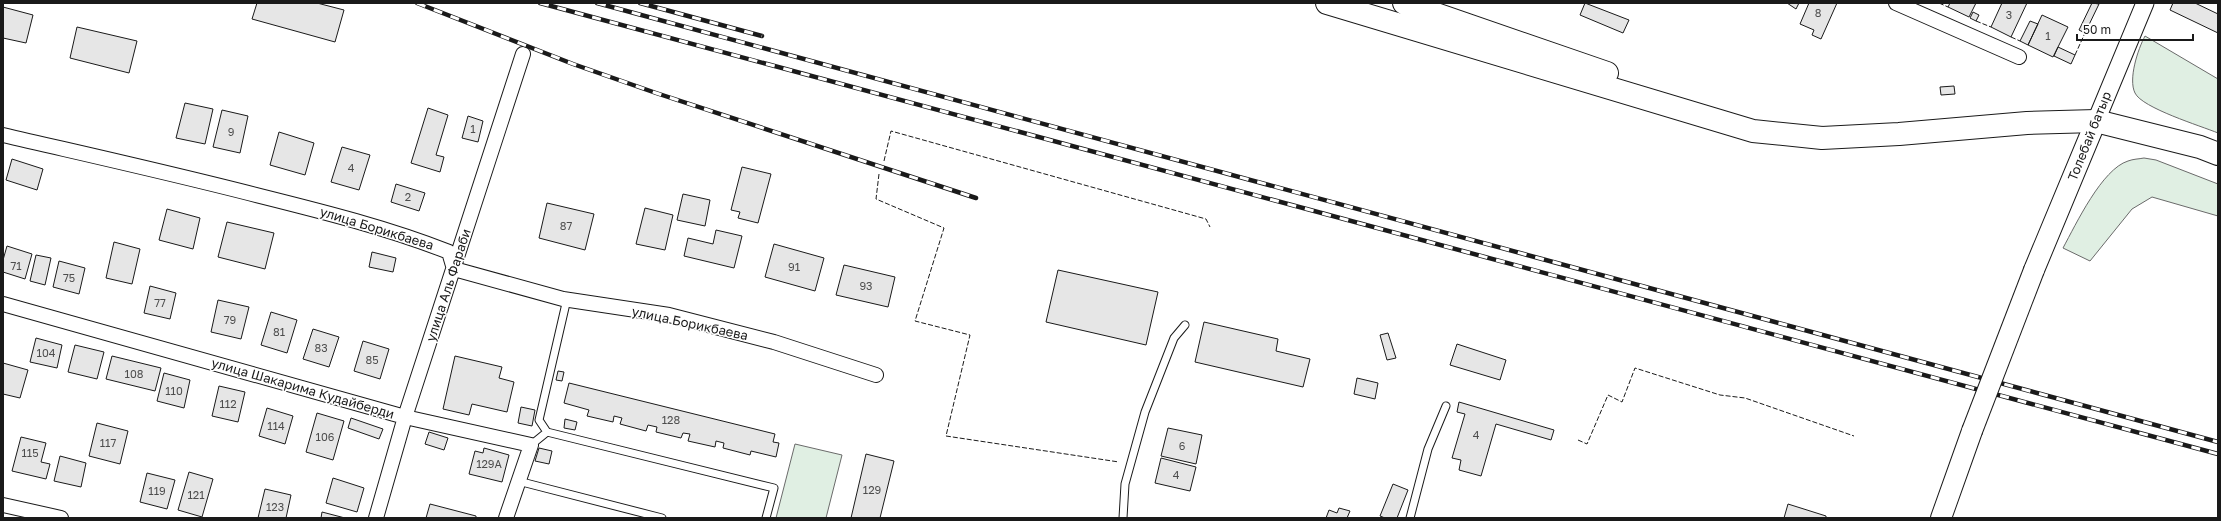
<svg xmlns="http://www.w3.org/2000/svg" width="2221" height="521" viewBox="0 0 2221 521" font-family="'Golos Text',sans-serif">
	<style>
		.green { fill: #e0efe3; stroke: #6a6a6a }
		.building { fill: #e6e6e6; stroke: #1a1a1a }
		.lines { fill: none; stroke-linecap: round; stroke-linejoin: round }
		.service-casing { stroke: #1a1a1a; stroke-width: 9 }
		.minor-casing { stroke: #1a1a1a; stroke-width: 16 }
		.tertiary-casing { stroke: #1a1a1a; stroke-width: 19 }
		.secondary-casing { stroke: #1a1a1a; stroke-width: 22 }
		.primary-casing { stroke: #1a1a1a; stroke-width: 24 }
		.service { stroke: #fff; stroke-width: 7 }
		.minor { stroke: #fff; stroke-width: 14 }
		.tertiary { stroke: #fff; stroke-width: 17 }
		.secondary { stroke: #fff; stroke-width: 20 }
		.primary { stroke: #fff; stroke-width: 22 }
		.rail-casing { stroke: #1a1a1a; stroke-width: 4.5 }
		.rail { stroke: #fff; stroke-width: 3; stroke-dasharray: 9; stroke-linecap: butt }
		.secondary-bridge-casing { stroke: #1a1a1a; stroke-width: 22; stroke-linecap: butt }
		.secondary-bridge { stroke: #fff; stroke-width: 20 }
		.fence { stroke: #1a1a1a; stroke-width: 1; stroke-dasharray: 5 2; stroke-linecap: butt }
		.labels { text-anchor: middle; stroke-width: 3; stroke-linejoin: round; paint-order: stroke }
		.number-label { font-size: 11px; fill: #4d4d4d }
		.street-label { font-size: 13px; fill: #1a1a1a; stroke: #fff }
	</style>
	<rect width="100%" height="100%" fill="#fff"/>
	<path class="green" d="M2145,36L2218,79V133C2201,126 2142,108 2135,93C2128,79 2138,49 2145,36Z
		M2144,158L2156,160L2218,184V216L2152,197L2132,209L2090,261L2063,248C2076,224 2102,169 2128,161C2133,159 2139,159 2144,158Z
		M795,444L842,455L826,518H776Z"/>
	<path class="building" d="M257,3H317L344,10L335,42L252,19Z
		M1585,3L1629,20L1623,33L1580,15Z
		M1787,3H1799L1796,9Z
		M1809,3H1837L1821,39L1812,35L1814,30L1800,24Z
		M1950,3H1976L1969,17L1948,7Z
		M2002,3H2027L2011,37L1991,27Z
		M2092,3L2099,4L2085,33L2079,30Z
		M2173,3H2195L2218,14V33L2170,10Z
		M3,7L33,15L26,43L3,38Z
		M1973,12L1979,15L1976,21L1970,18Z
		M2042,15L2068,27L2053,57L2028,45Z
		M2030,21L2038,24L2028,45L2020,41Z
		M77,27L137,41L129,73L70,58Z
		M2058,47L2075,55L2071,64L2054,56Z
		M1954,86L1955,94L1941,95L1940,87Z
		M185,103L213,109L205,144L176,138Z
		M428,108L448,115L436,155L444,157L440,172L411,163Z
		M222,110L248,116L240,153L213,147Z
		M468,116L483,121L478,142L462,138Z
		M279,132L314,143L305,175L270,165Z
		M342,147L370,155L359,190L331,182Z
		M12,159L43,169L37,190L6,180Z
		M742,167L771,174L758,223L738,218L740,212L731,210Z
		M396,184L425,193L419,211L391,202Z
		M683,194L710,200L705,226L677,220Z
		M547,203L594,214L585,250L539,238Z
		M645,208L673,215L665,250L636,244Z
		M167,209L200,218L193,249L159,240Z
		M227,222L274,233L265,269L218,257Z
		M716,230L742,236L734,268L684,256L688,238L713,244Z
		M114,242L140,249L132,284L106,278Z
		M774,244L824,258L815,291L765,277Z
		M7,246L32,254L25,279L3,272V260Z
		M372,252L396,258L393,272L369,267Z
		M36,255L51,258L45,285L30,281Z
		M59,261L85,268L79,294L53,287Z
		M844,265L895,277L888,307L836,295Z
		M1058,270L1158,292L1146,345L1046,322Z
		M150,286L176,293L170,319L144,313Z
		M218,300L249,307L241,339L211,332Z
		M271,312L297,320L287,353L261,345Z
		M1204,322L1278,339L1276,351L1310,359L1303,387L1195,362Z
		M313,329L339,337L329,367L303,359Z
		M1388,333L1396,358L1387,360L1380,335Z
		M36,338L62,345L57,368L30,362Z
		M363,341L389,349L380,379L354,371Z
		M1457,344L1506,360L1500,380L1450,365Z
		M75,345L104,352L97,379L68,372Z
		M112,356L161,368L155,391L106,379Z
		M455,356L502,367L499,378L514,382L507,412L472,404L469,415L443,409Z
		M3,363L28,370L20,398L3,394Z
		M558,371L564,372L562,381L556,380Z
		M164,373L190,380L184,408L157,401Z
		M1357,378L1378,383L1375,399L1354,394Z
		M569,383L775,434L773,442L779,443L776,457L751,451L750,455L723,448L724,443L716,441L715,447L688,441L690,434L683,433L681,438L656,432L657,427L648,425L646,431L620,424L622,418L614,416L613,422L587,416L589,410L564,403Z
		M219,386L245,392L238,422L212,416Z
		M1459,402L1554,430L1551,440L1496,424L1481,476L1459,470L1461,460L1452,458L1465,414L1457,412Z
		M521,407L535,410L532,426L518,423Z
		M267,408L293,416L285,444L259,436Z
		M317,413L344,421L333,460L306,452Z
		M351,418L383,429L379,439L348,428Z
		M565,419L577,422L575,430L564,428Z
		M97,423L128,431L120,464L89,456Z
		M1168,428L1202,435L1196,464L1161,456Z
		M429,432L448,438L444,450L425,444Z
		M21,437L46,443L41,462L50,464L46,479L12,471Z
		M484,448L509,455L502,482L469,474L475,451L483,453Z
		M539,448L552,451L549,464L535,461Z
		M866,454L894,461L880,518H851Z
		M60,456L86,463L81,487L54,481Z
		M1161,458L1196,467L1190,491L1155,483Z
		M189,472L213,479L202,517L178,510Z
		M147,473L175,480L167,509L140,502Z
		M333,478L364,488L357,512L326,503Z
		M1393,484L1408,490L1397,518H1385L1380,516Z
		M265,489L291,495L286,518H258Z
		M430,504L476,516V518H426Z
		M1788,504L1826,516V518H1784Z
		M1339,508L1350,511L1347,518H1326L1329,510L1337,513Z
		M322,512L345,518H321Z"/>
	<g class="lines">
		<g class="service-casing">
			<path id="service" d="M547,432L539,420L567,299
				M531,445L547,432L774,488L766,518
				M518,481L662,518
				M1123,518L1125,484L1145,412L1174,338L1185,325
				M1410,518L1428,449L1446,406"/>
		</g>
		<g class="minor-casing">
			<path id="minor" d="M1896,3L2019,57
				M3,135C89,155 175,174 260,196C324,212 388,228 449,252L454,269L563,299L669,315L774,342L876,375
				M3,304L405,417L531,445L506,518
				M3,505L61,518
				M376,518L405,417L523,54"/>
		</g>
		<g class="tertiary-casing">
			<path id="tertiary" d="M2096,121L2145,3"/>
		</g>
		<g class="secondary-casing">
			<path id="secondary" d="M2034,270L2096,121
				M1941,518L1972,431"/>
		</g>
		<g class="primary-casing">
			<path id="primary" d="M1327,3L1753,131L1822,138L1899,134L2027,123L2096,121L2200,147L2218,154
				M1404,3L1607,73"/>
		</g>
		<use href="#service" class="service"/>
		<use href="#minor" class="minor"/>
		<use href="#tertiary" class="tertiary"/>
		<use href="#secondary" class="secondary"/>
		<use href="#primary" class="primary"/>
		<g class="rail-casing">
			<path id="rail" d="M417,3L573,64L656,93L976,198
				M540,3L2218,454
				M597,3L2218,442
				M640,3L762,36"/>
		</g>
		<use href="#rail" class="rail"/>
		<g class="secondary-bridge-casing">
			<path id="secondary-bridge" d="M1972,431L2034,270"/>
		</g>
		<use href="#secondary-bridge" class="secondary-bridge"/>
		<path class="fence" d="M1939,3L1948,7
			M1976,21L1991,27
			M2011,37L2020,41
			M2075,55L2085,33
			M884,161L891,131L1206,219L1210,227
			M879,174L876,199L944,228L915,321L970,335L946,436L1119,462
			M1578,440L1587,444L1608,395L1622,402L1635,368L1720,395L1745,398L1854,436"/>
	</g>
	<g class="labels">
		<g class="number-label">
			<text x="1818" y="17">8</text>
			<text x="2009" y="19">3</text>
			<text x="2048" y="40">1</text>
			<text x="473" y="133">1</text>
			<text x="231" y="136">9</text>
			<text x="351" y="172">4</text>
			<text x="408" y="201">2</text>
			<text x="566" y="230">87</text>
			<text x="16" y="270">71</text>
			<text x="794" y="271">91</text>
			<text x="69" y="282">75</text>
			<text x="866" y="290">93</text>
			<text x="160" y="307">77</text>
			<text x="230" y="324">79</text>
			<text x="279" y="336">81</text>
			<text x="321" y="352">83</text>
			<text x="46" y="357">104</text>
			<text x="372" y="364">85</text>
			<text x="134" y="378">108</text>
			<text x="174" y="395">110</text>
			<text x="228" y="408">112</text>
			<text x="671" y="424">128</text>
			<text x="276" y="430">114</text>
			<text x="1476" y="439">4</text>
			<text x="325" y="441">106</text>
			<text x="108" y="447">117</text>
			<text x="1182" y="450">6</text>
			<text x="30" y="457">115</text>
			<text x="489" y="468">129А</text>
			<text x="1176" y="479">4</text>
			<text x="872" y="494">129</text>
			<text x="157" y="495">119</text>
			<text x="196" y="499">121</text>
			<text x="275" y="511">123</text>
		</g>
		<g class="street-label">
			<text transform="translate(2089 136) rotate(-68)" y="5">Толебай батыр</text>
			<text transform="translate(377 228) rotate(17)" y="5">улица Борикбаева</text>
			<text transform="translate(448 285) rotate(-72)" y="5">улица Аль Фараби</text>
			<text transform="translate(690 323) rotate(12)" y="5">улица Борикбаева</text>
			<text transform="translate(303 388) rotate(16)" y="5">улица Шакарима Кудайберди</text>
		</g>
	</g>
	<rect width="2221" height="521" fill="none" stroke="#1a1a1a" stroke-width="8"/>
	<path d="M2077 34v6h116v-6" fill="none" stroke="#1a1a1a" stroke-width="2"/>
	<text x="2083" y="34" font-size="12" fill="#1a1a1a" stroke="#ffffff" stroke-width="3" paint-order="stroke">50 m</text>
</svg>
